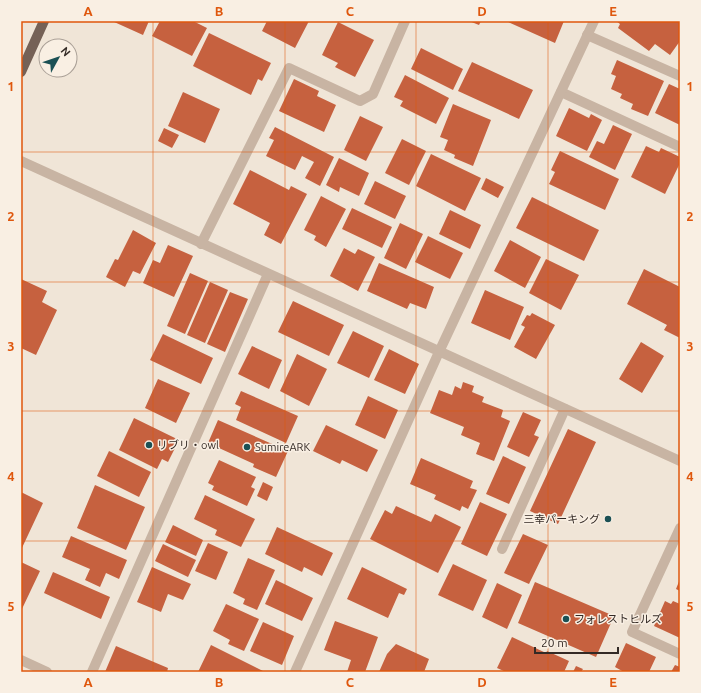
<svg xmlns="http://www.w3.org/2000/svg" width="701" height="693" viewBox="0 0 701 693" font-family="Ubuntu,'Noto Sans JP',sans-serif">
	<style>
		.building { fill: #c6613f }
		.lines { fill: none; stroke-linecap: round; stroke-linejoin: round }
		.lane { stroke: #c8b4a3; stroke-width: 10 }
		.street { stroke: #c8b4a3; stroke-width: 10 }
		.primary { stroke: #756156; stroke-width: 10 }
		.grid { fill: none; stroke: #df570d; stroke-width: 1; stroke-opacity: 0.55 }
		.poi-dot { fill: #1b5054; stroke: #f9efe3; stroke-width: 1.5 }
		.labels { text-anchor: middle; stroke-width: 3; stroke-linejoin: round; paint-order: stroke }
		.poi-label { font-size: 11px; fill: #332a25; stroke: #f9efe3; text-anchor: start }
		.neatline { fill: none; stroke: #df570d; stroke-width: 1.5 }
		.grid-label { font-size: 13px; text-anchor: middle; font-weight: bold; fill: #df570d }
	</style>
	<rect width="100%" height="100%" fill="#f0e5d7"/>
	<path class="building" d="M112,21H149L143,35Z
		M160,21H193L207,28L192,56L152,36Z
		M267,21H309L295,48L262,31Z
		M469,21H481L479,25Z
		M506,21H564L555,43Z
		M616,21H680V41L670,55L655,44L649,51L618,28L620,24Z
		M338,22L374,40L355,77L335,67L338,63L322,55Z
		M209,33L271,63L262,81L258,79L251,95L193,66Z
		M421,48L463,69L453,90L411,69Z
		M617,60L664,81L648,116L631,109L633,104L620,98L622,94L611,89L616,76L611,74Z
		M472,62L533,90L519,119L458,91Z
		M405,75L449,98L436,124L400,106L403,101L394,97Z
		M294,79L319,91L317,96L336,105L324,132L279,111Z
		M669,84L680,89V125L655,113Z
		M183,92L220,109L205,143L168,126Z
		M453,104L491,120L473,166L454,158L455,155L444,150L448,140L440,137Z
		M569,108L589,118L591,114L602,120L587,151L556,136Z
		M360,116L383,127L366,161L344,150Z
		M613,125L632,134L615,170L589,157L597,141L604,144Z
		M275,127L334,157L320,186L305,178L314,162L302,156L295,170L266,156L274,140L269,138Z
		M164,128L179,135L172,148L158,141Z
		M402,139L426,151L409,185L385,173Z
		M646,146L659,152L661,148L680,157V163L665,194L631,177Z
		M560,151L619,179L605,210L549,184L555,172L551,170Z
		M431,154L481,178L465,211L416,186Z
		M339,158L369,173L359,196L340,187L339,192L326,185Z
		M250,170L289,190L291,186L307,194L281,244L264,235L270,223L233,204Z
		M486,178L504,187L498,198L481,189Z
		M375,181L406,196L395,219L364,204Z
		M321,196L346,209L326,247L314,240L316,236L304,230Z
		M532,197L599,230L584,261L516,228Z
		M352,208L392,227L382,248L342,229Z
		M450,210L481,225L470,249L439,234Z
		M400,223L423,234L406,269L384,258Z
		M133,230L156,243L140,274L133,271L125,287L106,277L115,259L118,260Z
		M428,236L463,253L450,279L415,262Z
		M510,240L541,257L525,288L494,271Z
		M168,245L193,256L174,297L143,283L153,260L160,263Z
		M344,248L355,254L358,249L375,257L358,291L330,276Z
		M546,259L579,275L561,310L529,293Z
		M379,263L434,287L426,309L410,303L407,309L367,291Z
		M644,269L680,287V338L664,330L667,325L627,304Z
		M190,273L208,281L185,334L167,326Z
		M21,279L47,291L42,302L57,310L36,355L21,348Z
		M210,282L228,290L205,343L187,335Z
		M485,290L524,307L510,340L471,323Z
		M230,292L248,299L225,352L207,344Z
		M293,301L344,325L329,356L278,332Z
		M532,313L555,325L536,359L514,347L525,327L521,325L527,315L530,316Z
		M353,331L384,346L369,378L337,363Z
		M163,334L213,358L201,384L150,360Z
		M641,342L664,356L642,393L619,379Z
		M252,346L282,360L269,389L238,374Z
		M389,349L419,364L405,394L374,380Z
		M297,354L327,369L309,406L280,391Z
		M158,379L190,393L176,423L145,408Z
		M463,382L474,386L472,392L484,397L482,402L503,410L501,417L510,421L494,461L476,454L480,443L461,435L464,427L430,413L439,390L452,395L455,386L461,389Z
		M241,391L298,416L286,443L236,420L241,407L235,404Z
		M368,396L398,410L385,439L355,425Z
		M523,412L541,420L534,435L539,437L529,457L507,447Z
		M134,418L179,440L168,462L162,459L157,469L119,450Z
		M218,420L288,451L276,477L253,467L254,464L208,443Z
		M326,425L378,450L367,472L342,460L340,464L313,451Z
		M568,429L596,442L558,524L530,511Z
		M109,451L151,472L139,497L97,476Z
		M503,456L526,467L509,504L486,494Z
		M421,458L473,481L470,488L477,490L468,509L462,506L460,511L434,499L436,495L410,484Z
		M219,460L256,477L251,487L255,489L247,506L212,490L214,486L208,483Z
		M263,482L273,487L267,501L257,496Z
		M95,485L145,507L126,550L77,528Z
		M21,492L43,503L21,550Z
		M205,495L255,519L241,547L215,535L217,530L194,519Z
		M480,502L507,514L487,556L461,544Z
		M396,506L431,522L435,514L461,527L438,573L370,539L385,510L392,514Z
		M173,525L203,540L196,556L165,542Z
		M277,527L333,553L322,576L304,567L302,572L265,554Z
		M523,534L548,545L529,584L504,573Z
		M71,536L127,560L119,579L106,573L100,587L85,580L90,569L62,557Z
		M208,543L228,552L216,580L195,571Z
		M163,544L196,560L188,577L155,561Z
		M248,558L275,570L257,610L243,604L245,599L233,593Z
		M21,562L40,571L21,611Z
		M453,564L487,580L473,611L438,595Z
		M152,567L191,584L183,600L168,594L161,612L137,602Z
		M362,567L407,589L404,595L399,593L388,618L347,599Z
		M53,572L110,597L101,619L44,593Z
		M680,579V591L676,589Z
		M276,580L313,598L302,621L265,604Z
		M535,582L614,616L596,657L518,623Z
		M497,583L522,595L507,629L482,617Z
		M665,601L671,604L673,601L680,604V638L654,626Z
		M226,604L259,619L244,651L228,644L230,640L213,631Z
		M335,621L378,637L365,672H347L351,660L324,650Z
		M263,622L294,636L282,665L250,651Z
		M512,637L546,653L547,651L569,661L564,672H506L497,668Z
		M626,643L656,657L649,672H624L615,667Z
		M396,644L429,659L424,672H379L387,654Z
		M211,645L265,672H198Z
		M116,646L168,668L167,672H105Z
		M675,665L680,667V672H671Z
		M576,666L583,669L581,672H573Z"/>
	<g class="lines">
		<path class="lane" d="M587,35L680,76
			M561,92L680,147
			M201,244L289,68L360,101L373,94L405,21
			M502,549L565,409
			M92,672L268,274"/>
		<path class="street" d="M21,161L680,461
			M680,528L632,632L680,654
			M21,660L47,672
			M295,672L439,352L594,21"/>
		<path class="primary" d="M21,72L44,21"/>
	</g>
	<path class="grid" d="M153,21V672M285,21V672M416,21V672M548,21V672M21,152H680M21,282H680M21,411H680M21,541H680"/>
	<g class="poi-dot">
		<circle cx="149" cy="445" r="4"/>
		<circle cx="247" cy="447" r="4"/>
		<circle cx="608" cy="519" r="4"/>
		<circle cx="566" cy="619" r="4"/>
	</g>
	<g class="labels">
		<g class="poi-label">
			<text x="157" y="449">リブリ・owl</text>
			<text x="255" y="451">SumireARK</text>
			<text x="600" y="523" text-anchor="end">三幸パーキング</text>
			<text x="574" y="623">フォレストヒルズ</text>
		</g>
	</g>
	<rect width="701" height="693" fill="none" stroke="#f9efe3" stroke-width="44"/>
	<g transform="translate(58 58) rotate(50)"><circle r="19" fill="#f9efe3" stroke="#aaa097"/>
	<path d="M0-3L7 15L0 10L-7 15Z" fill="#1b5054"/>
	<text y="-6" font-size="11" font-weight="bold" text-anchor="middle" fill="#332a25">N</text>
	</g>
	<path d="M535 647v6h83v-6" fill="none" stroke="#332a25" stroke-width="2"/>
	<text x="541" y="647" font-size="12" fill="#332a25" stroke="#f9efe3" stroke-width="3" paint-order="stroke">20 m</text>
	<rect x="22" y="22" width="657" height="649" class="neatline"/>
	<g class="grid-label">
		<text x="88" y="16">A</text>
		<text x="219" y="16">B</text>
		<text x="350" y="16">C</text>
		<text x="482" y="16">D</text>
		<text x="613" y="16">E</text>
		<text x="11" y="91">1</text>
		<text x="690" y="91">1</text>
		<text x="11" y="221">2</text>
		<text x="690" y="221">2</text>
		<text x="11" y="351">3</text>
		<text x="690" y="351">3</text>
		<text x="11" y="481">4</text>
		<text x="690" y="481">4</text>
		<text x="11" y="611">5</text>
		<text x="690" y="611">5</text>
		<text x="88" y="687">A</text>
		<text x="219" y="687">B</text>
		<text x="350" y="687">C</text>
		<text x="482" y="687">D</text>
		<text x="613" y="687">E</text>
	</g>
</svg>
